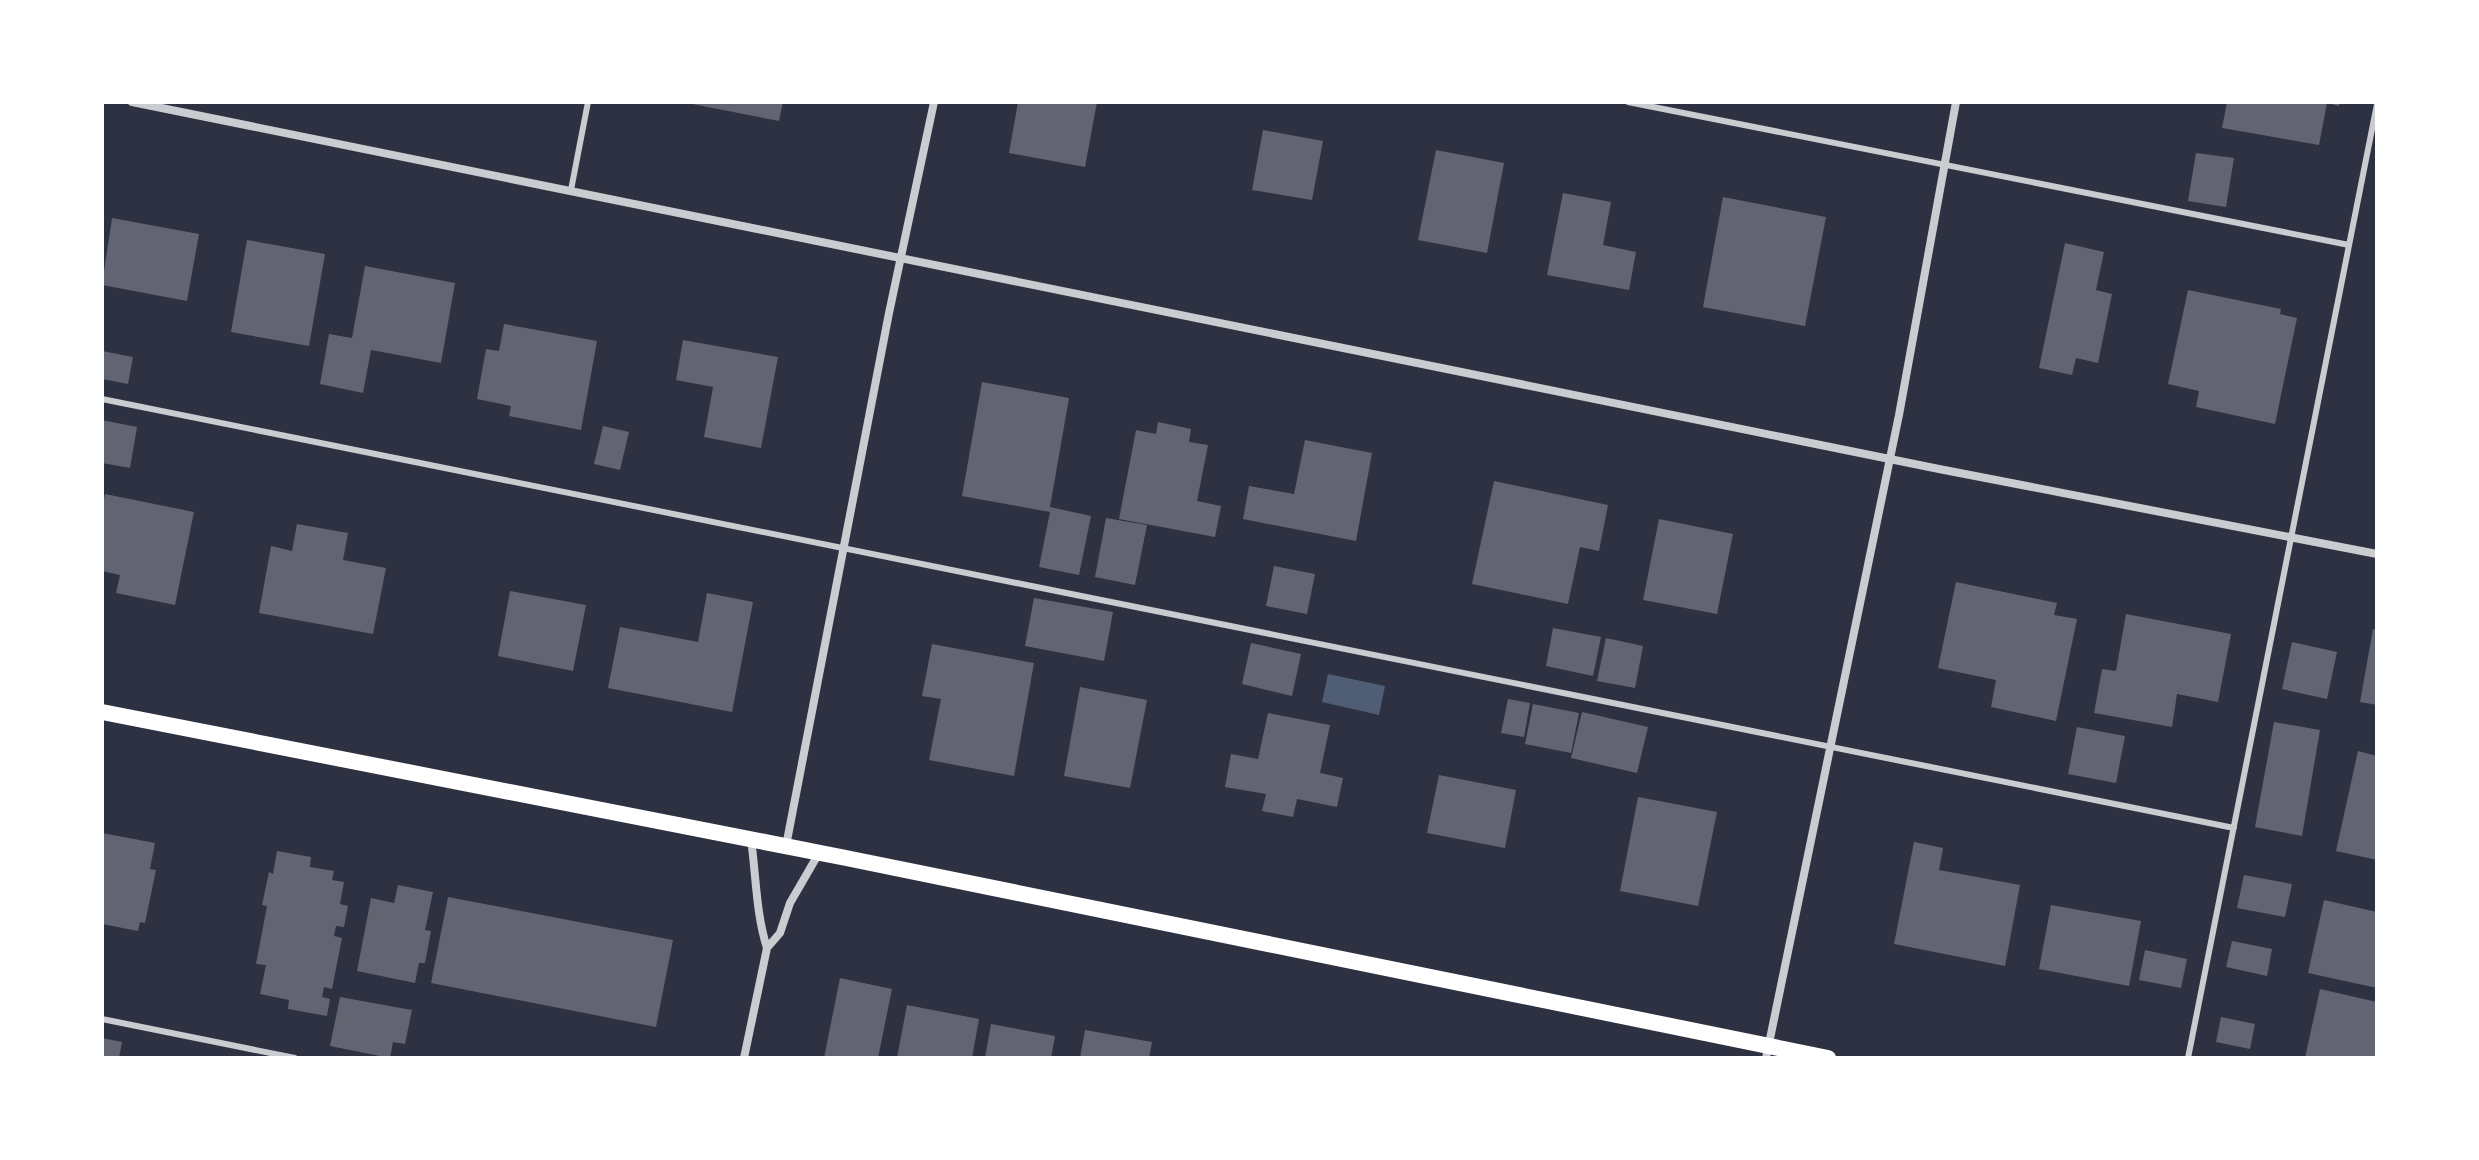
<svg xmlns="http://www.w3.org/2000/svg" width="2479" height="1160" viewBox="0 0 2479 1160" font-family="'PT Sans Narrow',sans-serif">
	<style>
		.water { fill: #4f5d75 }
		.building { fill: #626471 }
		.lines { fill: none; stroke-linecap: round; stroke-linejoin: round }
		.service { stroke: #caccd0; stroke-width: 6 }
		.minor { stroke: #caccd0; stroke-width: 8 }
		.secondary { stroke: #fff; stroke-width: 16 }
	</style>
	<rect width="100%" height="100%" fill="#2d3142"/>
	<path class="water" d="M1328,674L1385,686L1379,715L1322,702Z"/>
	<path class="building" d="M682,102H783L779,121Z
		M1018,102H1097L1085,167L1009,153Z
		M2227,102H2340L2339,106L2327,103L2319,145L2222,128Z
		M1263,130L1323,141L1312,200L1252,190Z
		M1436,150L1504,163L1487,253L1418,240Z
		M2196,153L2234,158L2226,207L2188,201Z
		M1563,193L1611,202L1603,245L1636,252L1629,290L1547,275Z
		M1723,197L1826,217L1805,326L1703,307Z
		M112,218L199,234L187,301L102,285Z
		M247,240L325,254L309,346L231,332Z
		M2065,243L2104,252L2096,290L2112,294L2098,363L2076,358L2072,375L2039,368Z
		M365,266L455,283L441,363L371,350L363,393L320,384L329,334L352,338Z
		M2188,290L2281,309L2280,314L2297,318L2275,424L2196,407L2199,391L2168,384Z
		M504,324L597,341L581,430L509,416L511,406L477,399L486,349L499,351Z
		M683,340L778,357L761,448L704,437L713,387L676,380Z
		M102,351L133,357L128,384L102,379Z
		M982,382L1069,398L1050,507L1091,516L1079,575L1039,567L1050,512L962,496Z
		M102,420L137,427L130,468L102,463Z
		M1158,422L1191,429L1189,442L1208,445L1197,501L1221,506L1215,537L1119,519L1136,430L1156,434Z
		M603,426L629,432L620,470L594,464Z
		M1305,440L1372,453L1356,541L1243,519L1249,486L1294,494Z
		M1494,481L1608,505L1599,551L1580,547L1568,604L1472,584Z
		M105,494L194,512L175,605L116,593L120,575L102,571V507Z
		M1106,518L1147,525L1135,585L1095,577Z
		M1659,519L1733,534L1717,614L1643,600Z
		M297,524L348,533L343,560L386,568L373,634L259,613L271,546L292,551Z
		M1274,566L1315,574L1307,614L1266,606Z
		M1956,582L2057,603L2054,615L2077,619L2056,721L1991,707L1996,680L1938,668Z
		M510,591L586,605L573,671L498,656Z
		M707,593L753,602L732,712L608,688L620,627L698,642Z
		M1034,598L1113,612L1104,661L1025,646Z
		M2126,614L2231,634L2218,702L2177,694L2172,727L2094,713L2102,669L2116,671Z
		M1553,628L1601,637L1593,676L1546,666Z
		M2373,629L2377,630V705L2360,702Z
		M1606,638L1643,646L1635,688L1597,681Z
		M2292,642L2337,652L2327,699L2282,689Z
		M1251,643L1301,654L1292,696L1242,684Z
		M932,644L1034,663L1014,776L929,760L941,699L922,696Z
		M1080,687L1147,700L1130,788L1064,776Z
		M1508,699L1530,703L1524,737L1501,733Z
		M1533,704L1579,713L1571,753L1525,744Z
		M1582,712L1648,727L1637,773L1571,758Z
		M1268,713L1330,725L1320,773L1343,778L1337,807L1297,799L1293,817L1262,811L1266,794L1225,787L1231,754L1258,759Z
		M2274,722L2320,730L2302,836L2255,827Z
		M2077,727L2125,736L2116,783L2068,774Z
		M2358,751L2377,756V860L2336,851Z
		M1439,775L1516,790L1505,848L1427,833Z
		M1638,797L1717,812L1698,906L1620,891Z
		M102,833L155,843L150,869L156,870L145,923L140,922L138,931L102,924Z
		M1914,842L1943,848L1939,870L2020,885L2005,966L1894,944Z
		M277,851L311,857L310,867L334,871L332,880L344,882L340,904L348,906L344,927L336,926L334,936L342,938L332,989L324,987L322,997L330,999L327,1016L288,1009L289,1000L260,994L266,965L256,964L267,906L262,905L269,872L273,874Z
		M2244,875L2292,884L2285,917L2237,908Z
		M398,885L433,892L425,930L431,931L425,963H419L415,983L357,971L371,898L394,903Z
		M448,897L673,940L656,1027L431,983Z
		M2324,900L2377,912V988L2308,973Z
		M2051,905L2141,921L2129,986L2039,969Z
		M2232,941L2272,949L2267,976L2226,967Z
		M2145,950L2187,959L2181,988L2139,980Z
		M840,978L892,989L878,1058H824Z
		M2320,989L2377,1002V1058H2305Z
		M340,997L412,1010L405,1044L393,1042L390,1058L330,1046Z
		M907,1005L979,1019L972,1058H897Z
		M2221,1017L2255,1024L2250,1049L2216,1042Z
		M991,1024L1055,1036L1051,1058H985Z
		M1085,1030L1152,1042L1149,1058H1080Z
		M102,1038L122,1042L119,1058H102Z"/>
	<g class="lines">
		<path class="service" d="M1628,102L2349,245
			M571,190L588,102
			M102,399L2234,828
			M102,1019L295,1058
			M2188,1058L2377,104"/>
		<path class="minor" d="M132,102L1939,469L2377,554
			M751,839C756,875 756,914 767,948
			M786,846L889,313L934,102
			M744,1058L767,948L780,933L790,903L819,853
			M1766,1058L1899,415L1956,102"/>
		<path class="secondary" d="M102,712L846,858L1828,1058"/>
	</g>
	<rect width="2479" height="1160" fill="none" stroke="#ffffff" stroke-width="208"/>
</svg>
